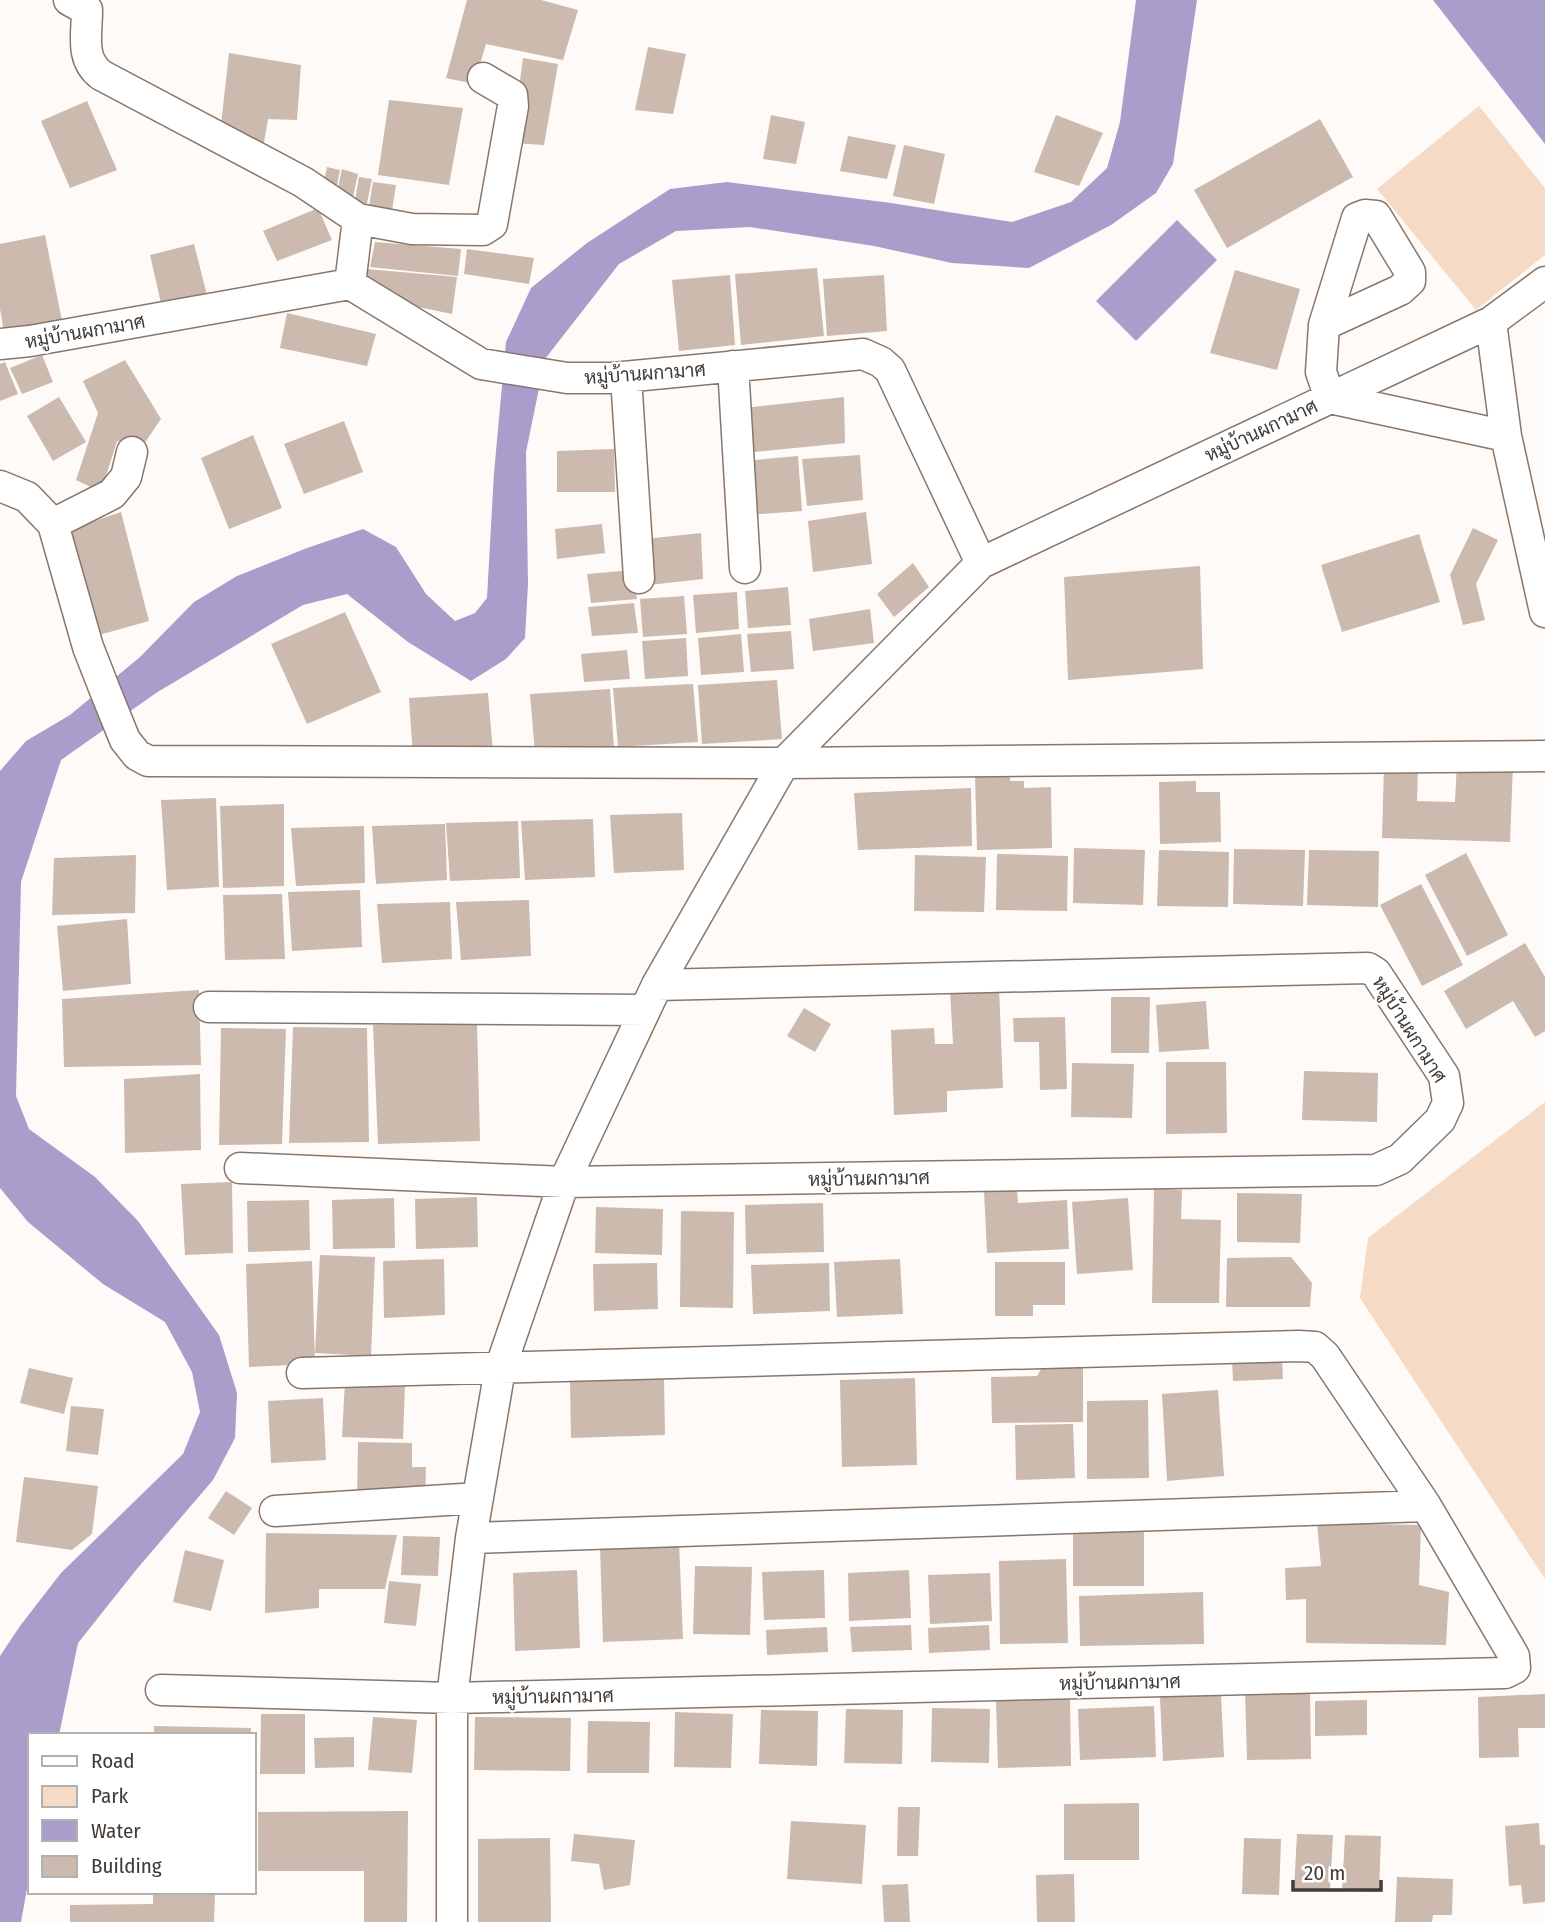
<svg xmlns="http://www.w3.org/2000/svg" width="1545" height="1922" viewBox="0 0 1545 1922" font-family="'Fira Sans Condensed',Sarabun,sans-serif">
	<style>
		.green { fill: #f5dac5 }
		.water { fill: #a89dcb }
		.building { fill: #cbbaad }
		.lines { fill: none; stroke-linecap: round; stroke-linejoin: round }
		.minor-casing { stroke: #87776b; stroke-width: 33 }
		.minor { stroke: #fff; stroke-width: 30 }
		.labels { text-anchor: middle; stroke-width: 5; stroke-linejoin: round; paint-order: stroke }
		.street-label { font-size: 19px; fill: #423b36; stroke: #fff }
	</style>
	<rect width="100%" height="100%" fill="#fefaf8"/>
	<path class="green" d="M1479,106L1545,188V255L1476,310L1377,189Z
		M1545,1102V1579L1360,1298L1368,1238Z"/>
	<path class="water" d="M1136,0H1197L1173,164L1156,193L1111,225L1029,268L952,263L874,246L750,227L676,231L619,264L545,359L526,452L528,583L525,638L506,659L471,681L408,642L347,594L303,605L156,693L61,760L21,882L16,1096L29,1129L95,1177L138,1221L219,1335L237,1393L235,1438L213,1480L136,1570L78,1643L59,1735H30V1872L21,1922H0V1656L20,1626L61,1573L183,1454L200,1412L192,1372L165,1322L103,1284L28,1222L0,1188V771L26,741L70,715L140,657L194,602L237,576L307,548L363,529L396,547L426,594L455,621L475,613L487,598L494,473L506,342L531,288L587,243L670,189L727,182L891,203L1012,222L1071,202L1107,168L1120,122Z
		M1433,0H1545V144Z
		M1177,220L1217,260L1136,341L1096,301Z"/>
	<path class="building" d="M467,0H541L578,10L563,60L486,44L474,84L446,78Z
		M648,47L686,54L673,114L635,110Z
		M229,53L301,65L297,120L268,119L262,154L220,134Z
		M523,58L558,64L544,145L512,143Z
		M389,100L463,108L449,185L378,175Z
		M87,101L117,170L70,188L41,121Z
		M771,115L805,122L796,164L763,159Z
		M1056,115L1103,133L1079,186L1034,172Z
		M1320,119L1353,177L1227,248L1194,190Z
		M848,136L896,145L887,179L840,171Z
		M904,145L945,154L934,204L893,196Z
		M327,167L340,170L335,196L322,190Z
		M342,169L358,174L351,207L336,197Z
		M359,177L372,179L365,213L353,212Z
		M373,182L396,185L391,217L368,213Z
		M318,208L332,240L277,261L263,231Z
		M45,235L63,326L5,338L0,309V244Z
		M375,242L461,249L458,276L370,267Z
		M194,244L209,303L163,312L150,255Z
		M467,249L534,258L529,284L464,274Z
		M817,268L824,336L741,345L735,274Z
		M367,269L457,277L452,314L394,302L366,286Z
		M1235,270L1300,289L1277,370L1210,353Z
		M730,275L735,345L679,351L672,280Z
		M884,275L887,331L827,336L823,279Z
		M287,313L376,334L367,366L280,348Z
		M42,355L53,382L22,394L10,368Z
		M125,360L161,419L142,447L117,441L101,492L76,480L98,413L83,381Z
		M5,362L18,394L0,401V364Z
		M59,397L86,442L53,461L27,416Z
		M844,397L845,443L745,453L743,408Z
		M344,421L363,472L304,494L284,444Z
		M253,435L282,508L229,529L201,458Z
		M614,449L615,492H557V451Z
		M860,455L863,500L807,506L802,459Z
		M798,456L802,511L748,515L744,461Z
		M121,512L149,621L99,635L68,530Z
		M866,512L872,564L813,572L808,521Z
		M602,524L605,553L557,559L555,529Z
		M1473,528L1498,540L1476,584L1485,620L1463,625L1450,575Z
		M701,533L703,579L649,585L645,539Z
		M1419,534L1440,602L1342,632L1321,565Z
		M913,563L929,587L894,617L877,594Z
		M1200,566L1203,669L1068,680L1064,577Z
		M633,570L637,599L591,603L587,574Z
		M788,587L791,625L748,628L745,591Z
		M737,592L739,629L696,633L693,595Z
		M684,596L687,634L643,637L640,599Z
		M634,603L638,633L592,636L588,607Z
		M870,609L874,643L813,651L809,619Z
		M345,612L381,692L307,724L271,644Z
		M791,631L794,669L751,672L747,634Z
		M741,634L744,672L701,675L698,638Z
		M686,638L688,676L645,679L642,641Z
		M627,650L630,679L584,682L581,654Z
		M777,680L782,739L702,744L698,685Z
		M693,684L698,742L618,747L613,688Z
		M610,689L614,748L535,753L530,694Z
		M488,693L493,752L413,757L409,698Z
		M1457,762L1513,764L1510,842L1382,838L1384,766L1418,768L1417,801L1455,802Z
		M1010,774V781H1024V788L1051,787L1052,848L977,850L975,775Z
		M1196,781V792H1220L1221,842L1160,844L1159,782Z
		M971,788L972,846L858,850L854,793Z
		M216,798L219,887L167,890L161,800Z
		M284,804V886L223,888L220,806Z
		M682,813L684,870L614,873L610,815Z
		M593,819L595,877L525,880L521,821Z
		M518,821L520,878L450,881L446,823Z
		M445,824L447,880L376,884L372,826Z
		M364,826L365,883L296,886L291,828Z
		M1074,848L1145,850L1143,905L1073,903Z
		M1234,849L1305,850L1303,906L1233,904Z
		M1159,850L1229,852L1228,907L1157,906Z
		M1309,850L1379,851L1378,907L1307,905Z
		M1466,853L1508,935L1467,956L1425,875Z
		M997,854L1068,856L1067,911L996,910Z
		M136,855L135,913L52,915L54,858Z
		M915,855L986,857L984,912L914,911Z
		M1421,884L1463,965L1422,986L1380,905Z
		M360,890L362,947L292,951L288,892Z
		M282,894L285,959L225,960L223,895Z
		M529,900L531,956L461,960L456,902Z
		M450,902L452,959L382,963L377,904Z
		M127,919L131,984L63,991L57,926Z
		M1525,943L1545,977V1031L1535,1037L1513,1001L1466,1029L1444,991Z
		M999,988L1003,1088L947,1091V1112L894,1115L891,1030L934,1028L935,1044H953L950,990Z
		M199,990L201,1065L64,1067L62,999Z
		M1111,997H1150L1149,1053H1111Z
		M1206,1001L1209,1049L1159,1052L1156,1005Z
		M804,1008L831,1024L815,1052L787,1036Z
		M1065,1017L1067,1089L1040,1090L1039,1042H1014L1013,1018Z
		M477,1024L480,1141L378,1144L373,1025Z
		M293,1027L367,1028L369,1142L289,1143Z
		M221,1028L286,1029L282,1144L219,1145Z
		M1166,1062H1226L1227,1133L1166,1134Z
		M1072,1063L1134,1064L1132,1118L1071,1117Z
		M1304,1071L1378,1073L1377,1122L1302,1120Z
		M200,1074L201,1150L125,1153L124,1079Z
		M232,1182L233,1253L185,1255L181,1184Z
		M1017,1189L1018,1203L1067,1200L1069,1249L987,1253L984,1191Z
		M1154,1189L1182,1190L1181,1219L1221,1220L1219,1303H1152Z
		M1237,1193L1302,1194L1300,1243L1237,1242Z
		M477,1197L478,1247L416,1249L415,1199Z
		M394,1198L395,1248L333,1249L332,1200Z
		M1128,1198L1133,1270L1077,1274L1072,1202Z
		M309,1200L310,1250L248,1252L247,1201Z
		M823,1203L824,1252L746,1254L745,1205Z
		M596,1207L663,1209L662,1255L595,1253Z
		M681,1211L734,1212L733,1308L680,1307Z
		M320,1255L375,1257L371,1356L315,1353Z
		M1291,1257L1312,1283L1310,1307H1226L1227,1258Z
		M444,1259L445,1315L384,1318L383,1261Z
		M900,1259L903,1314L837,1317L834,1262Z
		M312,1261L315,1364L249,1367L246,1264Z
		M995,1262H1065V1305H1033V1316H995Z
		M657,1263L658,1309L594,1311L593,1264Z
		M829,1263L830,1311L753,1314L751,1265Z
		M1282,1358L1283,1379L1233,1381L1232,1360Z
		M1083,1365V1422L992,1423L991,1377L1037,1376L1043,1366Z
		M29,1368L73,1378L64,1414L20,1403Z
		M664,1378L665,1435L571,1438L570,1381Z
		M915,1378L917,1465L842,1467L840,1380Z
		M345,1381L405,1383L403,1439L342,1437Z
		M1218,1390L1224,1476L1167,1481L1162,1394Z
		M323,1398L326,1460L271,1463L268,1401Z
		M1148,1400L1149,1478L1087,1479V1401Z
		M71,1406L104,1409L98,1455L66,1451Z
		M1073,1424L1075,1478L1016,1480L1015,1425Z
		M358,1442L412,1443V1467H426L425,1499L357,1498Z
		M24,1477L98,1486L92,1534L72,1550L16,1542Z
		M226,1491L252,1508L234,1535L208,1518Z
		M1317,1523L1421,1525L1419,1585L1449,1592L1446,1645L1306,1643V1599L1286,1600L1285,1568L1321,1566Z
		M1073,1526H1144V1586H1073Z
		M266,1533L397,1535L385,1589H319V1608L265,1613Z
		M403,1536L440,1537L438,1576L401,1575Z
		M679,1542L683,1639L603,1642L600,1546Z
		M185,1550L224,1560L211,1611L173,1602Z
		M1066,1559L1068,1643L1000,1644L999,1561Z
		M695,1566L752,1567L750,1635L693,1634Z
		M577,1570L580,1648L515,1651L513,1573Z
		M824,1570L825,1618L764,1620L762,1572Z
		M909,1570L911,1618L849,1621L848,1573Z
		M990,1573L992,1621L930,1624L928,1575Z
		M389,1581L421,1584L416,1626L384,1623Z
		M1203,1592L1204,1644L1080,1646L1079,1596Z
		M911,1625L912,1650L852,1652L850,1627Z
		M989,1625L990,1650L929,1653L928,1628Z
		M827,1627L828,1652L767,1655L766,1630Z
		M1310,1690L1311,1759L1247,1760L1245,1691Z
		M1221,1694L1224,1757L1163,1761L1160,1697Z
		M1545,1694V1728H1518L1519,1757L1479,1758L1478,1697Z
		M1070,1699L1071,1766L998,1768L996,1701Z
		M1367,1700V1735L1315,1736V1701Z
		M1154,1706L1156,1757L1080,1760L1078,1709Z
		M932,1708L990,1709L989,1763L931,1762Z
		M846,1709L903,1710L902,1764L844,1763Z
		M761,1710L818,1711L817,1766L759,1764Z
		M675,1712L733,1714L731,1768L674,1767Z
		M261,1714H305V1774H260Z
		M373,1717L417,1720L412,1773L368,1770Z
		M475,1717L571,1718L570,1771L474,1770Z
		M588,1721L650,1722L649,1773H587Z
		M154,1726L251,1728V1735H154Z
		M354,1737V1767L315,1768L314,1738Z
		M1139,1803V1860H1064V1804Z
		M898,1807H920L918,1856H897Z
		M408,1811L407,1922H364V1871H258V1812Z
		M791,1821L866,1825L862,1884L787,1879Z
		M1539,1823L1540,1845H1545V1902L1523,1904L1521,1885L1509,1886L1505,1826Z
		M574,1834L635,1840L630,1885L604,1890L599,1864L571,1861Z
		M1297,1834L1333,1835L1330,1891L1294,1890Z
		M1345,1835L1381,1836L1379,1892L1342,1891Z
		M550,1838L551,1922H478V1839Z
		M1244,1838L1281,1839L1279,1895L1242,1894Z
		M1074,1874L1075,1922H1037L1036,1875Z
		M1397,1877L1453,1879L1452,1915H1433L1432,1922H1395Z
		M908,1884L910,1922H884L882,1885Z
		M153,1892H215L214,1922H70V1905L153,1904Z"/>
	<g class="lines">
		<g class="minor-casing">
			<path id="minor" d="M69,0L87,10C87,35 80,59 101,75L303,182L358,219L350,284
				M358,219L412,229L483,230L492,224L513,106L512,95L483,78
				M1491,322L1506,436
				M1324,325L1400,290L1410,281V272L1376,216L1365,215L1357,218L1324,325L1321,372L1330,398
				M0,344L30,341L350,284L481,364L567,378H613L863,354L881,362L890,370L981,563
				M733,366L745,568
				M626,377L639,578
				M1330,398L1506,436L1545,612
				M0,486L27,497L53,524L88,647L106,693L125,740L137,755L148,761L784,763L1545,756
				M53,524L112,494L126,477L132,452
				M209,1007L645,1010
				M240,1168L564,1182L1376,1170L1400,1159L1440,1120L1448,1103L1444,1076L1376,973L1368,968L657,985
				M275,1511L478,1498
				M471,1538L1426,1506
				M161,1690L452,1698L1505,1673L1515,1668L1514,1656L1426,1506L1325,1356L1315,1347L1299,1346L302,1373
				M452,1922V1698L471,1538L500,1369L564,1182L657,985L784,763L981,563L1491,322L1545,282"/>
		</g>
		<use href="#minor" class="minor"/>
	</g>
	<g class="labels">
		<g class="street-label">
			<text transform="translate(85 331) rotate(-10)" y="7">หมู่บ้านผกามาศ</text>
			<text transform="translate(645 373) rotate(-4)" y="7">หมู่บ้านผกามาศ</text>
			<text transform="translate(1261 430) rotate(-25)" y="7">หมู่บ้านผกามาศ</text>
			<text transform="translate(1410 1029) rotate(58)" y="7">หมู่บ้านผกามาศ</text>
			<text transform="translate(869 1178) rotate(-1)" y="7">หมู่บ้านผกามาศ</text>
			<text transform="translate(1120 1682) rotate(-1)" y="7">หมู่บ้านผกามาศ</text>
			<text transform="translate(553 1696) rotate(-1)" y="7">หมู่บ้านผกามาศ</text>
		</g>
	</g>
	<rect x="28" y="1733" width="228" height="161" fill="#ffffff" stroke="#b3b1af" stroke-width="2"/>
	<rect x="42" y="1756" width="35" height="10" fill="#ffffff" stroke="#b3b1af" stroke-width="2"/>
	<text x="91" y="1768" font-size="21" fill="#423b36">Road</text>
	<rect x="42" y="1786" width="35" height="21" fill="#f5dac5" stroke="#b3b1af" stroke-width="2"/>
	<text x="91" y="1803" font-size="21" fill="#423b36">Park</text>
	<rect x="42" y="1820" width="35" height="21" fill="#a89dcb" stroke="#b3b1af" stroke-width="2"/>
	<text x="91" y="1838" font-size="21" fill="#423b36">Water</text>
	<rect x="42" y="1856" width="35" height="21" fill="#cbbaad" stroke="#b3b1af" stroke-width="2"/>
	<text x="91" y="1873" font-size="21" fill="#423b36">Building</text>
	<path d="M1293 1880v10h88v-10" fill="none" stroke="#423b36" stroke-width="3.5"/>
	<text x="1304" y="1880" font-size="21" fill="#423b36" stroke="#ffffff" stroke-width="5" paint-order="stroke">20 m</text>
</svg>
